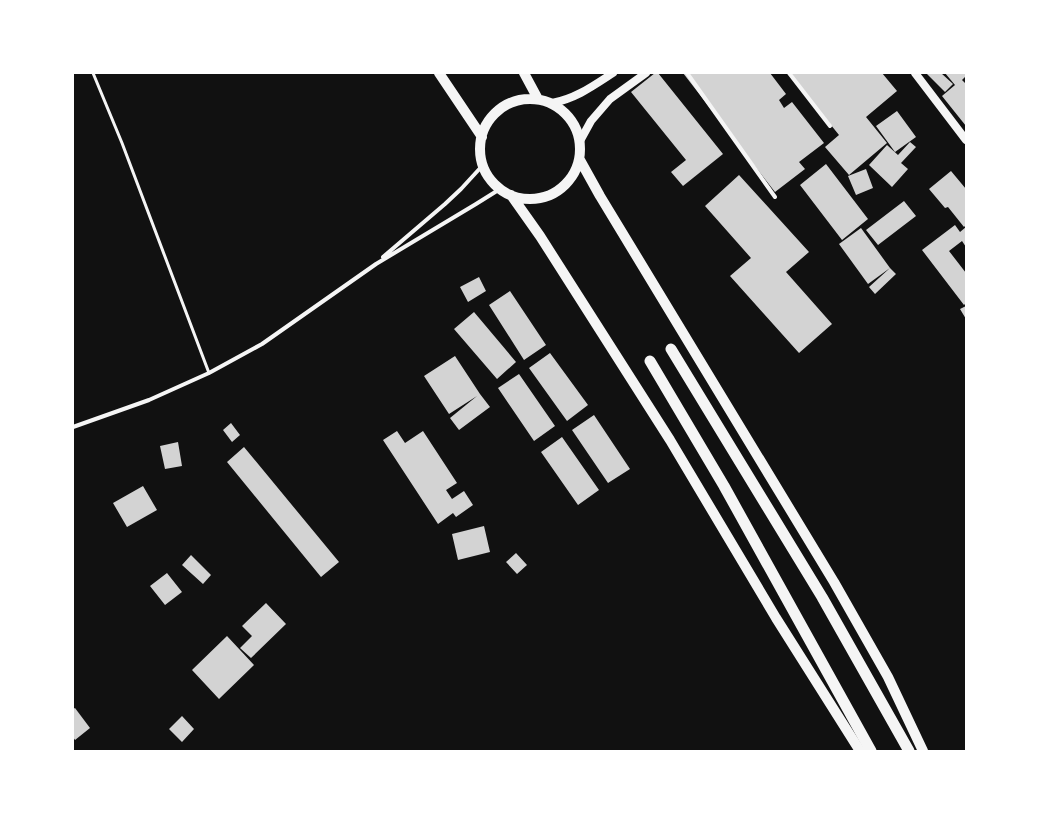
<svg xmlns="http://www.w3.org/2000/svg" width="1039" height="824" viewBox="0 0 1039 824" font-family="Montserrat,sans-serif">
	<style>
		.building { fill: #d3d3d3 }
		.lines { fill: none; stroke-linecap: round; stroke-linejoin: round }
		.service { stroke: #f5f5f5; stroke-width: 3 }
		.minor { stroke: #f5f5f5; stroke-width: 4 }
		.secondary { stroke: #f5f5f5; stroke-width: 8 }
		.primary { stroke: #f5f5f5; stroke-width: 10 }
		.trunk { stroke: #f5f5f5; stroke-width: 11 }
	</style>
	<rect width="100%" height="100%" fill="#111"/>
	<path class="building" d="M655,73H658L723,154L683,186L671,172L686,160L631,92Z
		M683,73H770L786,94L779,100L784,108L792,102L824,143L799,162L805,169L775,192Z
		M789,73H882L897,91L866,117L887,143L849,175L825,147L839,135Z
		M926,73H941L953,84L945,92Z
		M945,73H966V76L962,80L966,84V126L942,96L955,85Z
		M897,111L916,137L895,152L876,126Z
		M910,142L916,147L901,163L908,169L892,187L869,165L887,145L898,155Z
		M826,164L868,219L842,240L800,185Z
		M866,169L873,188L856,195L848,176Z
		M951,171L966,189V225L964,227L948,207L945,208L929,189Z
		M739,175L809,252L786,272L832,324L799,353L730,276L751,258L705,206Z
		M904,201L916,216L878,245L866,230Z
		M955,225L960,232L966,227V247L962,241L949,251L966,273V303L964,305L922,250Z
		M861,228L890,268L868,284L839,244Z
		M890,268L896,274L875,294L869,287Z
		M479,277L486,291L468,302L460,287Z
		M510,291L546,345L524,360L489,305Z
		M966,306V319L960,309Z
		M474,312L516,362L497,379L454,329Z
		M550,353L588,405L567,421L529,368Z
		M455,356L480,394L490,407L459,430L450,418L477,396L449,414L424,376Z
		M519,374L555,426L534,441L498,388Z
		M594,415L630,469L608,483L572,430Z
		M231,423L240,435L232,442L223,430Z
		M397,431L405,443L423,431L457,483L446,490L452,499L464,491L473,505L456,517L453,513L438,524L383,440Z
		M562,437L599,490L578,505L541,452Z
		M178,442L182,466L165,469L160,446Z
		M244,447L339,562L321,577L227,462Z
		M143,486L157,510L127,527L113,503Z
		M484,526L490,552L458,560L452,534Z
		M516,553L527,565L517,574L506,562Z
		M191,555L211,575L203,584L182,565Z
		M167,573L182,592L165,605L150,586Z
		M266,603L286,624L251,658L240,648L252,636L242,626Z
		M227,636L254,665L219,699L192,670Z
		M75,708L90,728L75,740L73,737V709Z
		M182,716L194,729L182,742L169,729Z"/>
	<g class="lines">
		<path class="service" d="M93,73L122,143L209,373"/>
		<path class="minor" d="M687,73L775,197
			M789,73L830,126
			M383,257L445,204L461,189L483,165
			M73,427L149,400L209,373L262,344L376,264L476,204L500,189"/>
		<path class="secondary" d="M915,73L966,140
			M552,103C575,99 593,86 613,73
			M580,141L591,121L610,99L646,73"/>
		<path class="primary" d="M439,73L482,137
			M524,73L538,99
			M480 149a50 50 0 1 1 100 0a50 50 0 1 1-100 0Z
			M580,160L600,196L834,582L888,677L923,751
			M511,195L540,236L670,440L776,618L860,751"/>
		<path class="trunk" d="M671,349L822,597L909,751
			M650,361L724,486L871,751"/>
	</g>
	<rect width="1039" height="824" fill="none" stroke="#ffffff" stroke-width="148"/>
</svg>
